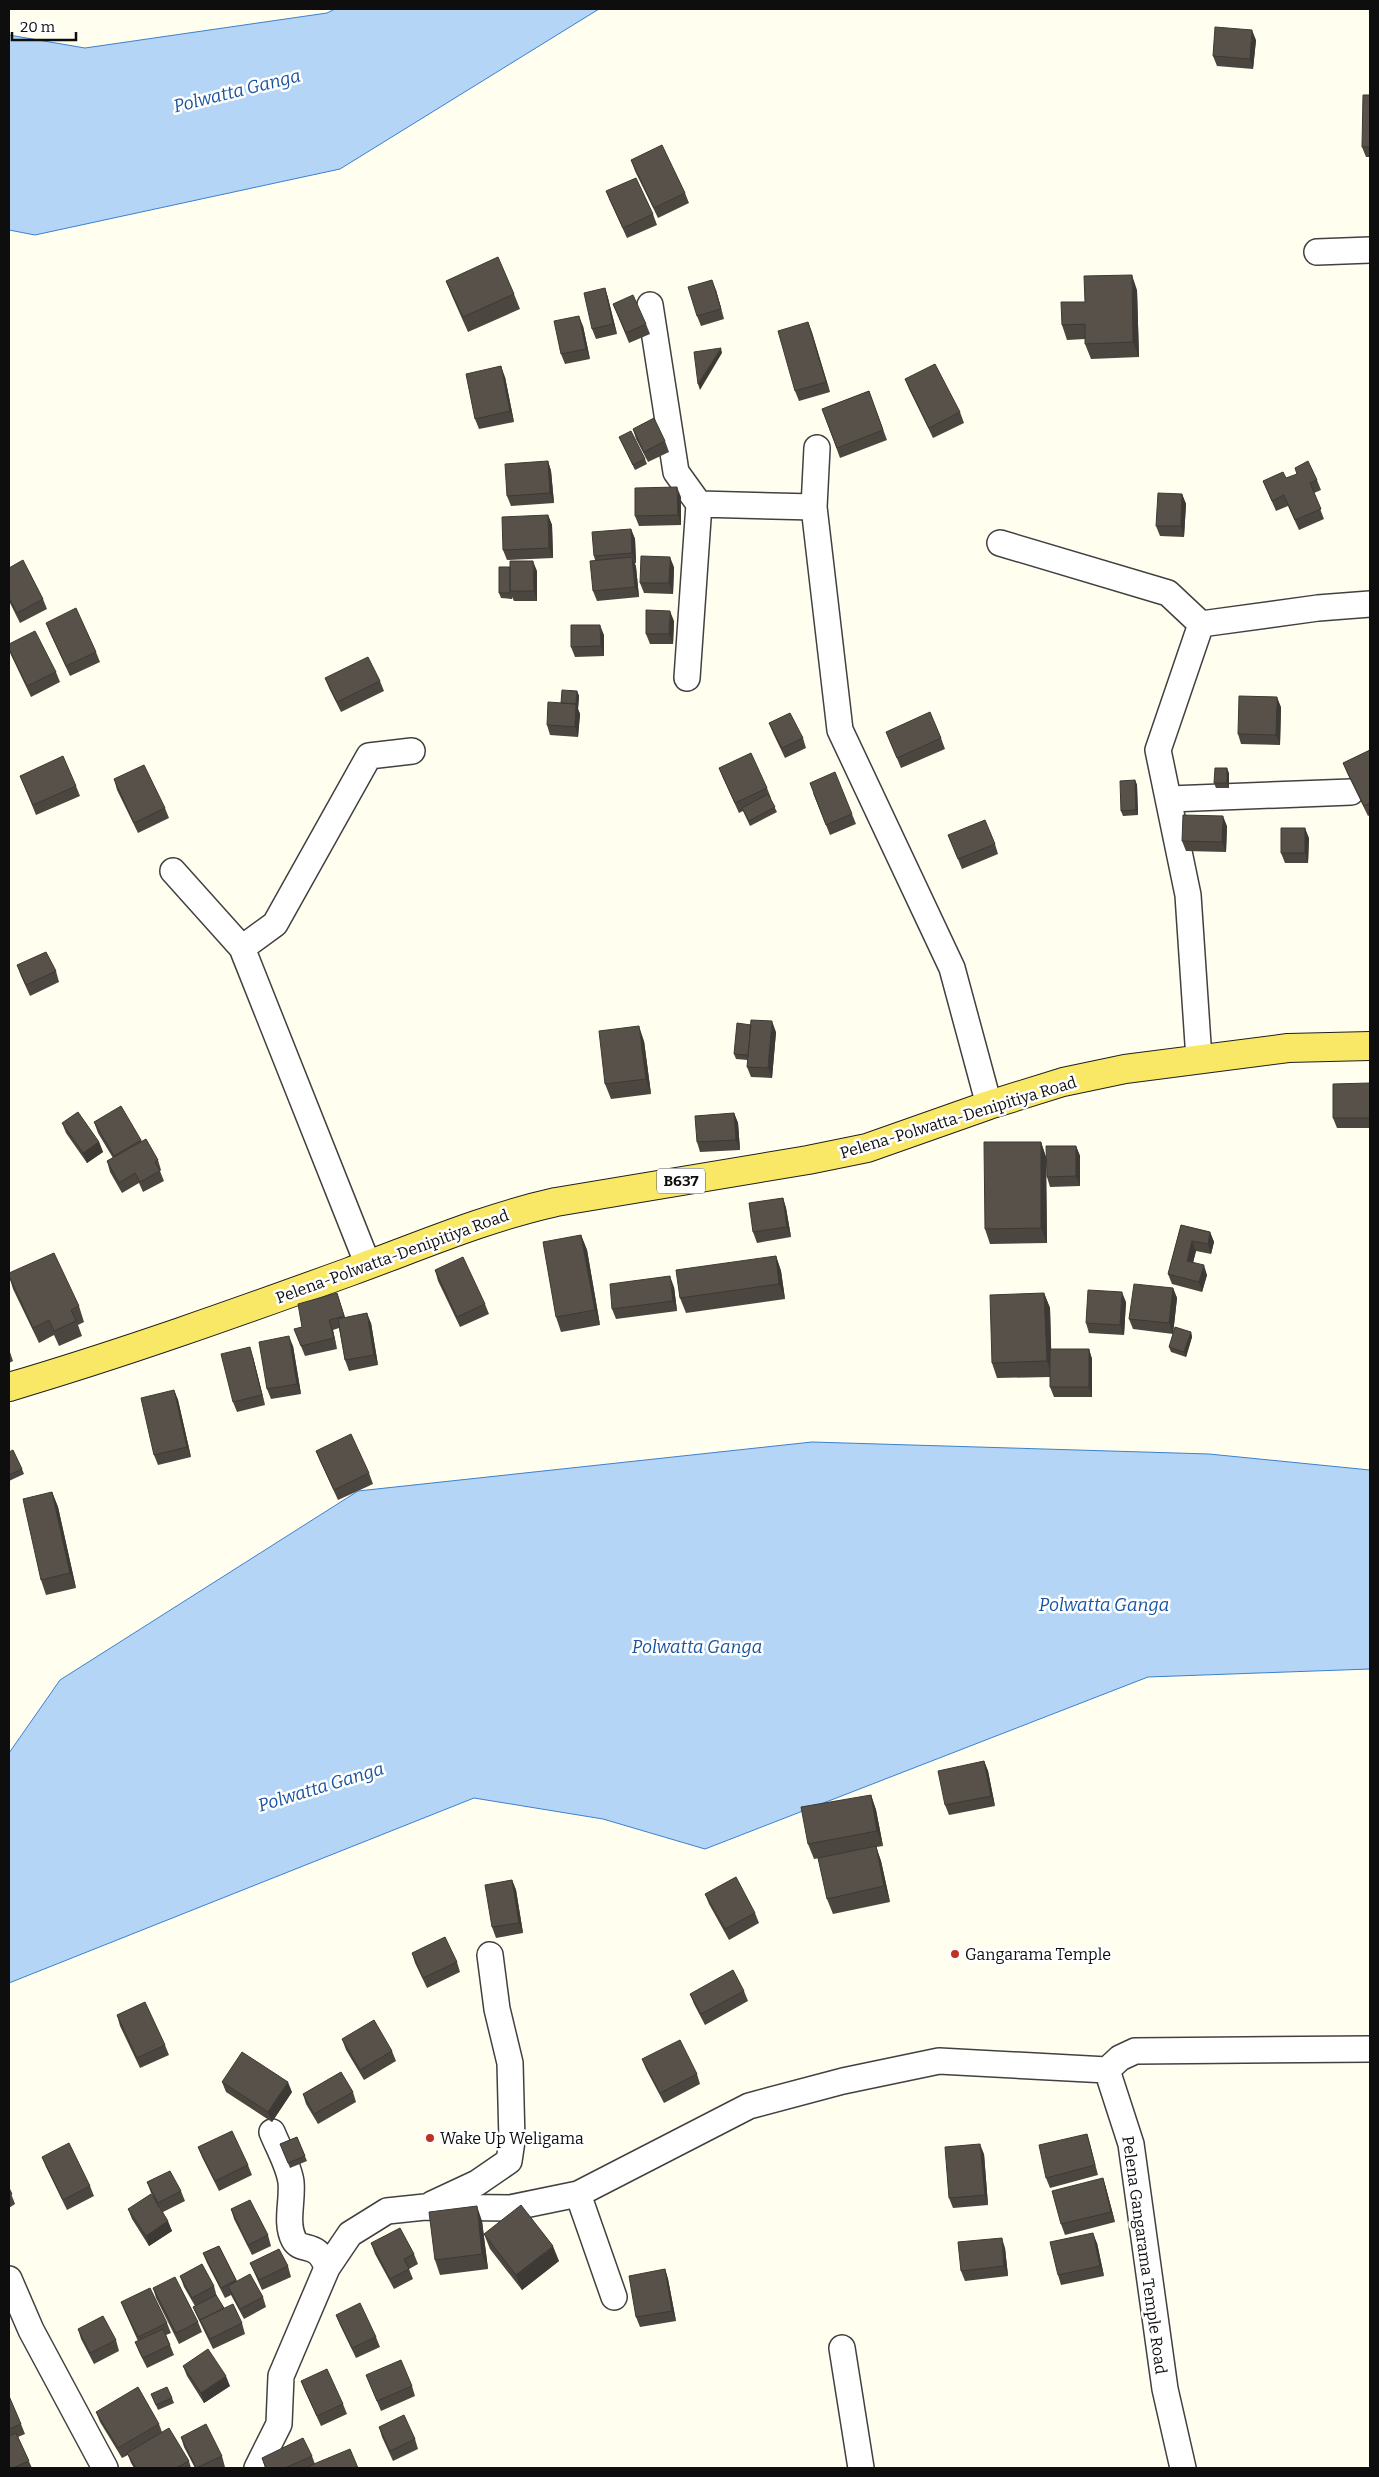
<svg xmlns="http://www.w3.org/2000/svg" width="1379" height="2477" viewBox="0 0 1379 2477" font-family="Bitter,serif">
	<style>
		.water { fill: #b4d5f6; stroke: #3b81ce }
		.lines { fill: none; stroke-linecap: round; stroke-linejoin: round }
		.minor-casing { stroke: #414141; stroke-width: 28 }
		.primary-casing { stroke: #1f1f1f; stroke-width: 30 }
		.minor { stroke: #fff; stroke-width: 25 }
		.primary { stroke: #f9e766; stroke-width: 28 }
		.wall { fill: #4b4640 }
		.shaded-wall { fill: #3d3934 }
		.building { fill: #57514a; stroke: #3d3934 }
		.poi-dot { fill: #bf3125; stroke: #fff; stroke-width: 2 }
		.labels { text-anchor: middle; stroke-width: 5; stroke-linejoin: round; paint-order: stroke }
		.shield { fill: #fff; stroke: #565656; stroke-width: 1 }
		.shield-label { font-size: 15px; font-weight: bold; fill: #0e0e0e }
		.street-label { font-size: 16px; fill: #0e0e0e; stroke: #fff }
		.poi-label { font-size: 16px; fill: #0e0e0e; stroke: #fff; text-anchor: start }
		.water-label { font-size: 18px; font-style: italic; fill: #1753a1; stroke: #fff }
	</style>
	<rect width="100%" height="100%" fill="#fffeef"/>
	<path class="water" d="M335,9H599L340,169L35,235L9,230V35L85,48L327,13Z
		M812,1442L1209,1454L1370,1470V1669L1148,1677L705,1849L603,1819L474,1798L9,1983V1753L60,1680L358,1491Z"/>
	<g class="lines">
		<g class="minor-casing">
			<path id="minor" d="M1317,252L1370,250
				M650,305L676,472L699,504L687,678
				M817,448L814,507L840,730L952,968L989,1105
				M699,504L814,507
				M1000,543L1168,593L1201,624
				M1201,624L1318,608L1370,604
				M1170,799L1351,792
				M173,871L242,948L368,1265
				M242,948L275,924L369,756L412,751
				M1199,1059L1188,895L1158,750L1201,624
				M1107,2070L1131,2144L1165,2389L1183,2468
				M1107,2070L1120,2058L1135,2051L1370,2049
				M272,2132C278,2147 289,2166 291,2182C293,2201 285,2223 294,2240C301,2253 318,2240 327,2268
				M578,2194L614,2297
				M432,2204L477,2183L509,2161L512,2141L510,2063L497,2009L490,1955
				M9,2279L31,2330L105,2468
				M842,2348L861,2468
				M257,2468L279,2424L281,2376L327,2268L350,2234L387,2211L425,2207L510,2208L578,2194L749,2106L843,2081L939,2061L1107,2070"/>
		</g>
		<g class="primary-casing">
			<path id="primary" d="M9,1387C124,1353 236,1313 349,1272C418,1247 484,1218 556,1202L808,1160L867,1148L989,1105L1063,1082L1125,1069L1288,1048L1370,1046"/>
		</g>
		<use href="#minor" class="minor"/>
		<use href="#primary" class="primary"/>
	</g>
	<path class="wall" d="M1256,40L1253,69L1217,66L1213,56Z
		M1370,95V157H1366L1362,147Z
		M631,160L685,193L689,203L658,218L635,171Z
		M606,191L653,214L657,225L627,238L610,201Z
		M446,281L514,294L520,309L468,332L452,296Z
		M605,288L608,298L617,334L596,339L592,329Z
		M716,290L724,319L701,326L697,316Z
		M1137,290L1139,357L1091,359L1085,344V339L1067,340L1062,325L1085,302Z
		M613,304L646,324L650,334L629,343Z
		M808,322L830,392L799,401L795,391Z
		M583,326L590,359L565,364L561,354Z
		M505,377L514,422L479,429L475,419Z
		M905,379L960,412L964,423L933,438L909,389Z
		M869,391L887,440L840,458L822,409Z
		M633,429L665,441L669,452L648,462L636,439Z
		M619,437L645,459L647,464L635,470Z
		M548,461L551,471L554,503L511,506L507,496Z
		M1286,478L1317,480L1321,490L1314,493L1324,519L1299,530L1288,506L1276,511L1263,481Z
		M1182,494L1186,504L1184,537L1160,536L1156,526Z
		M681,497V525L639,526L635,516Z
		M548,515L552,525L553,558L507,560L503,550Z
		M631,529L635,539L636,563H635L636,567L639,597L597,601L593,591L595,560L594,556Z
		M674,567L673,594L644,593L640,583Z
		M9,568L43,599L47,609L20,623L9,601Z
		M537,571V601H514L512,597V599L501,598L499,593Z
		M674,621L673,644H650L646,634Z
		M46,623L96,652L100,662L70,676L50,633Z
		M604,635V656L575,657L571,647Z
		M9,644L56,672L60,682L31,697L11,655L9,650Z
		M325,678L380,681L384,691L341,712L329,688Z
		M577,691L579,696L578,709L580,714L578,737L550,735L547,725L561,703Z
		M1281,707L1280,745L1241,744L1238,734Z
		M769,723L803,738L806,748L785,758L773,733Z
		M886,732L941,738L945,749L901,768Z
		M1370,750V815L1368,816L1347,773L1343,763Z
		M719,768L767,788L771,798H770L777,812L750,826L743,811L739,813L723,778Z
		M1229,773V788H1216L1214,783Z
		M20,776L76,786L80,796L36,815Z
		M114,779L165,808L169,818L138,833L117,790Z
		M1135,780L1137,785L1138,815L1123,816L1121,811Z
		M813,793L852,814L856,824L830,835Z
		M1227,826L1226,852L1186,851L1182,841Z
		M948,835L995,844L998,854L962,869Z
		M1309,838L1308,863H1285L1281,853Z
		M17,965L56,971L59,982L30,996L21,976Z
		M776,1032L772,1078L751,1077L747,1067L748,1060L736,1059L734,1054Z
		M644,1041L651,1094L611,1099L605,1084Z
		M1370,1083V1128H1337L1333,1118Z
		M734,1113L738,1123L740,1150L700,1152L697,1142Z
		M94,1122L141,1140L158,1160L161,1170L160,1171L164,1181L143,1192L139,1183L122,1193L110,1172L107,1161L113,1158L98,1133Z
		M62,1123L99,1142L103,1152L87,1163L66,1133Z
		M1041,1142L1046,1157L1047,1243L990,1244L985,1229Z
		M1076,1146L1080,1156V1186L1050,1187L1047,1177Z
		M783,1198L786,1208L791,1237L757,1243L753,1232Z
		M1181,1225L1210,1232L1214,1242L1211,1254L1196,1251L1193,1262L1207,1275L1202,1292L1172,1284L1168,1274Z
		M581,1235L587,1250L600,1325L561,1332L556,1317Z
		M776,1256L781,1271L785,1299L686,1313L680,1298Z
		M435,1270L485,1304L489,1314L460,1327L438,1281Z
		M9,1276L79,1306L84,1322L78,1325L82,1336L59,1346L54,1335L39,1343L13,1289Z
		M674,1287L677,1311L616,1319L612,1309Z
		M1173,1288L1177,1298L1173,1334L1133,1329L1129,1319Z
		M337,1293L345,1317L371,1323L378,1365L349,1371L345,1360L339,1328L333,1330L337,1349L305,1356L294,1329L302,1327Z
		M1044,1293L1050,1308L1051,1349H1089L1092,1359V1397H1054L1050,1387V1377L997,1378L992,1363Z
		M1126,1302L1124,1335L1089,1333L1086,1323Z
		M1191,1332L1192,1337L1186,1357L1171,1352L1169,1347Z
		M293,1346L301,1394L271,1399L267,1389Z
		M9,1349L13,1361L9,1363Z
		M253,1357L265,1405L237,1412L233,1402Z
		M174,1390L178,1400L191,1457L158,1465L154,1455Z
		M316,1451L369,1473L373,1484L338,1500L320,1461Z
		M9,1452L22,1469L24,1474L9,1481Z
		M52,1492L58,1507L76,1588L46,1595L41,1580Z
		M984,1761L988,1771L995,1806L949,1815L945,1805Z
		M871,1795L876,1810L883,1846L876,1847L881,1861L890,1902L833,1914L827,1899L826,1857L814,1859L808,1844Z
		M512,1880L516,1890L523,1933L496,1938L492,1927Z
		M705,1894L755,1913L759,1923L729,1940L709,1904Z
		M412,1953L457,1962L460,1972L427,1988L415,1963Z
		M744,1991L748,2001L705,2025L694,2004L690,1994Z
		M117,2015L165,2045L169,2055L140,2068L120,2026Z
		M342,2039L392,2051L396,2061L364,2080L346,2050Z
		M642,2059L697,2074L700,2084L664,2103L646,2069Z
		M222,2082L292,2092L272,2122L226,2092Z
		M353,2092L356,2102L318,2124L306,2104L303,2094Z
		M1087,2134L1090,2144L1098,2175L1050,2188L1046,2178Z
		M297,2137L307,2161L290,2168L280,2144Z
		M198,2147L248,2165L252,2175L219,2191L202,2157Z
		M984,2154L988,2205L953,2208L949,2198Z
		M42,2157L90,2186L94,2196L67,2210L46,2167Z
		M1103,2178L1106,2188L1115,2222L1065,2235L1061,2224Z
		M147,2182L181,2191L185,2201L163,2212L172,2231L149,2246L132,2219L128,2209L155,2201L151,2193Z
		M9,2188L15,2204L9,2208Z
		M231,2209L268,2235L271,2246L252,2255L234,2219Z
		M482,2221L488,2269L440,2275L435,2260Z
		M484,2234L559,2261L522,2290L490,2249Z
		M371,2243L414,2254L418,2264L409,2269L413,2279L394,2289L375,2254Z
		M1097,2243L1104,2276L1061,2285L1058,2275Z
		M219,2246L237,2281L263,2297L266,2307L244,2319L231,2295L225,2298L207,2263L203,2253Z
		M1005,2248L1008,2276L965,2281L961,2271Z
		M250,2263L288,2266L291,2277L262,2290Z
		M665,2269L668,2279L676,2321L640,2327L636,2317Z
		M180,2276L214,2286L217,2297L224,2308L242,2323L245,2334L213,2349L195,2312L193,2307L195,2306L184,2287Z
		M153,2288L198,2322L202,2332L179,2344L156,2298Z
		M121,2302L167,2323L171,2333L166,2335L174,2355L147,2368L139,2352L135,2342L138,2341L125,2312Z
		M336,2315L376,2337L380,2347L356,2358L340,2325Z
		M78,2329L116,2340L119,2351L94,2364L81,2339Z
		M183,2366L230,2386L204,2403L187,2376Z
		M366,2375L412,2386L415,2396L381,2411Z
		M301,2381L343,2404L347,2414L321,2426L305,2391Z
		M151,2394L172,2398L174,2403L158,2410Z
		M9,2396L21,2424L25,2434L18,2437L32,2468H9Z
		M96,2412L159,2424L162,2432L189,2461L191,2468H134L131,2463L128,2455L122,2458L100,2422Z
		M379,2427L415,2439L418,2449L393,2461L382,2437Z
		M181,2437L222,2456L225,2467L222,2468H195L184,2447Z
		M312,2456L315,2464L358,2468H265L262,2458Z"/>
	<path class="shaded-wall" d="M1252,30L1256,40L1253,69L1250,59Z
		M1132,275L1137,290L1139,357L1133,342Z
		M712,280L716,290L724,319L721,309Z
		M605,288L608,298L617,334L613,324Z
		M579,316L583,326L590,359L586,349Z
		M808,322L812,332L830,392L826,382Z
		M721,348L722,353L700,390L698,384Z
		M501,366L505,377L514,422L510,411Z
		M548,461L551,471L554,503L550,493Z
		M677,487L681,497V525L678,515Z
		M1182,494L1186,504L1184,537L1181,526Z
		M548,515L552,525L553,558L549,548Z
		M631,529L635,539L636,563L632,553Z
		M632,557L636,567L639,597L635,587Z
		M670,557L674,567L673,594L669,583Z
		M533,561L537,571V601L534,591Z
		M670,611L674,621L673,644L669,634Z
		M600,625L604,635V656L601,646Z
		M577,691L579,696L578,709L580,714L578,737L575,727Z
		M1277,697L1281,707L1280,745L1276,735Z
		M1227,768L1229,773V788L1227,783Z
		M1135,780L1137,785L1138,815L1136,810Z
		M1223,816L1227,826L1226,852L1222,842Z
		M1305,828L1309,838L1308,863L1305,853Z
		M772,1021L776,1032L772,1078L768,1068Z
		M639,1026L644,1041L651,1094L646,1079Z
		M734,1113L738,1123L740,1150L736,1140Z
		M99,1142L103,1152L87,1163L83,1153Z
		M1041,1142L1046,1157L1047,1243L1041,1228Z
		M1076,1146L1080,1156V1186L1076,1176Z
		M783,1198L786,1208L791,1237L787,1227Z
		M1210,1232L1214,1242L1211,1254L1208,1244Z
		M581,1235L587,1250L600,1325L595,1310Z
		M1192,1241L1196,1251L1191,1271L1187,1261Z
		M776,1256L781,1271L785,1299L779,1284Z
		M1204,1265L1207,1275L1202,1292L1199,1282Z
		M670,1276L674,1287L677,1311L673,1301Z
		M1173,1288L1177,1298L1173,1334L1169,1323Z
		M1122,1292L1126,1302L1124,1335L1120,1325Z
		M1044,1293L1050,1308L1052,1377L1047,1361Z
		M367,1313L371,1323L378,1365L374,1355Z
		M329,1320L333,1330L337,1349L334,1338Z
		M1191,1332L1192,1337L1186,1357L1184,1352Z
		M289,1336L293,1346L301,1394L297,1384Z
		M250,1347L253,1357L265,1405L262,1395Z
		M1089,1349L1092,1359V1397L1089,1387Z
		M174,1390L178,1400L191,1457L187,1447Z
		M52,1492L58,1507L76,1588L70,1573Z
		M984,1761L988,1771L995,1806L991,1796Z
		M871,1795L876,1810L883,1846L877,1831Z
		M876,1846L881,1861L890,1902L884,1886Z
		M512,1880L516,1890L523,1933L519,1923Z
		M288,2082L292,2092L272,2122L268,2112Z
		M980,2144L984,2154L988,2205L985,2195Z
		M1103,2178L1106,2188L1115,2222L1111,2212Z
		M477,2206L482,2221L488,2269L482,2254Z
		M168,2221L172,2231L149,2246L146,2236Z
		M1093,2233L1097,2243L1104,2276L1100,2266Z
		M1002,2238L1005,2248L1008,2276L1004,2266Z
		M553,2246L559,2261L522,2290L516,2275Z
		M665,2269L668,2279L676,2321L672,2311Z
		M226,2376L230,2386L204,2403L201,2393Z"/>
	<path class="building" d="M1215,27L1252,30L1250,59L1213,56Z
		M1363,95H1370V147H1362Z
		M662,145L685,193L654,208L631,160Z
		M636,178L653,214L623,228L606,191Z
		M498,257L514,294L463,317L446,281Z
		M1132,275L1133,342L1085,344V324L1062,325L1061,302H1085L1084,276Z
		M712,280L721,309L697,316L688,287Z
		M605,288L613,324L592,329L584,293Z
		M633,295L646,324L626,333L613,304Z
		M579,316L586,349L561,354L554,321Z
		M808,322L826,382L795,391L778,331Z
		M721,348L698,384L694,352Z
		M935,364L960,412L929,428L905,379Z
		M501,366L510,411L475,419L466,374Z
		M869,391L883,430L837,448L822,409Z
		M654,418L665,441L644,452L633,429Z
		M631,431L645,459L633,465L619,437Z
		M548,461L550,493L507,496L505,464Z
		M1308,461L1317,480L1310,483L1321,509L1295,520L1284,495L1272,501L1263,481L1283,472L1286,478L1297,474L1295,468Z
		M677,487L678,515L635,516V488Z
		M1158,493L1182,494L1181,526H1156Z
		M548,515L549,548L503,550L502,517Z
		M631,529L632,553L594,556L592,532Z
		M641,556L670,557L669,583H640Z
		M632,557L635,587L593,591L590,561Z
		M23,560L43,599L17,613L9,598V568Z
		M510,561H533L534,591H510Z
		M499,567H510V593H499Z
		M76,608L96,652L66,666L46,623Z
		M646,610L670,611L669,634H646Z
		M571,625H600L601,646L571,647Z
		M35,631L56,672L27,686L9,649V644Z
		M368,657L380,681L337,702L325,678Z
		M562,690L577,691L576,704L561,703Z
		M1239,696L1277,697L1276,735L1238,734Z
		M548,702L576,704L575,727L547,725Z
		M930,712L941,738L897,758L886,732Z
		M790,713L803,738L782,748L769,723Z
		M1370,750V803L1364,806L1343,763Z
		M751,753L767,788L735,803L719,768Z
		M63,756L76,786L33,805L20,776Z
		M144,765L165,808L134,823L114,779Z
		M1215,768H1227V783H1214Z
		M835,772L852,814L826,825L810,783Z
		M1135,780L1136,810L1121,811L1120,781Z
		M768,794L775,807L749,821L742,808Z
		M1183,815L1223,816L1222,842L1182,841Z
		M985,820L995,844L958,859L948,835Z
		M1281,828H1305V853H1281Z
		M46,952L56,971L26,985L17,965Z
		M751,1020L772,1021L768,1068L747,1067Z
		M737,1023L751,1025L748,1055L734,1054Z
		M639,1026L646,1079L605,1084L599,1031Z
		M1370,1083V1118H1333V1084Z
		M121,1106L141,1140L114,1156L94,1122Z
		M78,1112L99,1142L83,1153L62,1123Z
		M734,1113L736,1140L697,1142L695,1116Z
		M146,1139L158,1160L155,1162L160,1171L140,1182L135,1173L119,1183L107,1161Z
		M984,1142H1041V1228L985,1229Z
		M1046,1146H1076V1176L1047,1177Z
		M783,1198L787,1227L753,1232L749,1203Z
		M1181,1225L1210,1232L1208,1244L1192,1241L1187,1261L1204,1265L1199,1282L1168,1274Z
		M581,1235L595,1310L556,1317L543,1242Z
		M54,1253L79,1306L71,1310L76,1321L54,1331L49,1320L33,1328L9,1276V1273Z
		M776,1256L779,1284L680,1298L676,1270Z
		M463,1257L485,1304L457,1317L435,1270Z
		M670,1276L673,1301L612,1309L610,1284Z
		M1134,1284L1173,1288L1169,1323L1129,1319Z
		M1088,1290L1122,1292L1120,1325L1086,1323Z
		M337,1293L344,1316L329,1320L334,1338L301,1346L294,1329L302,1327L298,1304Z
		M1044,1293L1047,1361L992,1363L990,1295Z
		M367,1313L374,1355L345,1360L338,1319Z
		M1175,1327L1191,1332L1184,1352L1169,1347Z
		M289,1336L297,1384L267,1389L259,1342Z
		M250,1347L262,1395L233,1402L221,1354Z
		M1050,1349H1089V1387H1050Z
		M174,1390L187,1447L154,1455L141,1398Z
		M351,1434L369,1473L334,1490L316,1451Z
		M13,1450L22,1469L9,1475V1452Z
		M52,1492L70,1573L41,1580L23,1499Z
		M984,1761L991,1796L945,1805L938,1771Z
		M871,1795L877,1831L808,1844L801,1807Z
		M876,1846L884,1886L827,1899L818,1858Z
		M736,1877L755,1913L725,1929L705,1894Z
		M512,1880L519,1923L492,1927L485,1885Z
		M445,1937L457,1962L423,1978L412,1953Z
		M733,1970L744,1991L701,2014L690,1994Z
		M145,2002L165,2045L137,2058L117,2015Z
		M374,2020L392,2051L360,2070L342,2039Z
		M680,2040L697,2074L660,2093L642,2059Z
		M242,2052L288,2082L268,2112L222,2082Z
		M341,2072L353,2092L314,2114L303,2094Z
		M232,2131L248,2165L215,2181L198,2147Z
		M1087,2134L1095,2165L1046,2178L1039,2145Z
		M297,2137L305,2156L288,2163L280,2144Z
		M69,2143L90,2186L63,2200L42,2157Z
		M980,2144L985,2195L949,2198L945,2147Z
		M170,2171L181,2191L158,2203L147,2182Z
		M1103,2178L1111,2212L1061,2224L1052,2191Z
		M9,2188L12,2194L9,2196Z
		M151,2194L168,2221L146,2236L128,2209Z
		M250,2200L268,2235L248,2245L231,2209Z
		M521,2205L553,2246L516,2275L484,2234Z
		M477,2206L482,2254L435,2260L429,2212Z
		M400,2228L414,2254L404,2259L409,2269L390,2279L371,2243Z
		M1093,2233L1100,2266L1058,2275L1050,2242Z
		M1002,2238L1004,2266L961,2271L958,2242Z
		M219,2246L236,2280L221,2288L203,2253Z
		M279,2249L288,2266L259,2280L250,2263Z
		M202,2264L214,2286L192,2298L180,2276Z
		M665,2269L672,2311L636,2317L629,2276Z
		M250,2274L263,2297L240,2309L228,2286Z
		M175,2277L198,2322L176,2333L153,2288Z
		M150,2288L167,2323L138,2337L121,2302Z
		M216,2295L224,2308L200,2320L193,2307Z
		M360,2303L376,2337L352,2348L336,2315Z
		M233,2304L242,2323L210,2339L200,2320Z
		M103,2316L116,2340L90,2353L78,2329Z
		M163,2329L170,2345L143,2358L135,2342Z
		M208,2349L226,2376L201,2393L183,2366Z
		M401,2360L412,2386L377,2401L366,2375Z
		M327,2369L343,2404L317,2416L301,2381Z
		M138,2387L159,2424L118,2448L96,2412Z
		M167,2387L172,2398L156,2405L151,2394Z
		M9,2396L21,2424L9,2429Z
		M404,2415L415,2439L390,2451L379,2427Z
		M206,2424L222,2456L196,2468L181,2437Z
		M169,2428L189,2461L176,2468H136L127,2453Z
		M16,2433L29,2461L13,2468H9V2436Z
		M303,2438L312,2456L285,2468H266L262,2458Z
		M350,2449L358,2468H310L309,2466Z"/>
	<g class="poi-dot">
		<circle cx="955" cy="1954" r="5"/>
		<circle cx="430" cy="2138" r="5"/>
	</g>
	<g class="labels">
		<rect class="shield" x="657" y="1168.5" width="48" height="25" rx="4"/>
		<g class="shield-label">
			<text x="681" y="1186">B637</text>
		</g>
		<g class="street-label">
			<text transform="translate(958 1117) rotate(-17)" y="6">Pelena-Polwatta-Denipitiya Road</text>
			<text transform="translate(392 1256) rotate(-20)" y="6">Pelena-Polwatta-Denipitiya Road</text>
			<text transform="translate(1145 2255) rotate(82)" y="6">Pelena Gangarama Temple Road</text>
		</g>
		<g class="poi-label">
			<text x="965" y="1960">Gangarama Temple</text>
			<text x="440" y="2144">Wake Up Weligama</text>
		</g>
		<g class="water-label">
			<text transform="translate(237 91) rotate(-14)" y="6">Polwatta Ganga</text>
			<text x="1104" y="1611">Polwatta Ganga</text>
			<text x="697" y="1653">Polwatta Ganga</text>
			<text transform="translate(321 1787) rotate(-17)" y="6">Polwatta Ganga</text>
		</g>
	</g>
	<rect width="1379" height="2477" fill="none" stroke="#0e0e0e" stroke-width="20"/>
	<path d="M12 32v8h64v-8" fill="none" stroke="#0e0e0e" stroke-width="2.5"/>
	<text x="20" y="32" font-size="15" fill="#0e0e0e" stroke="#ffffff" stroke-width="4" paint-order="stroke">20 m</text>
</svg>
